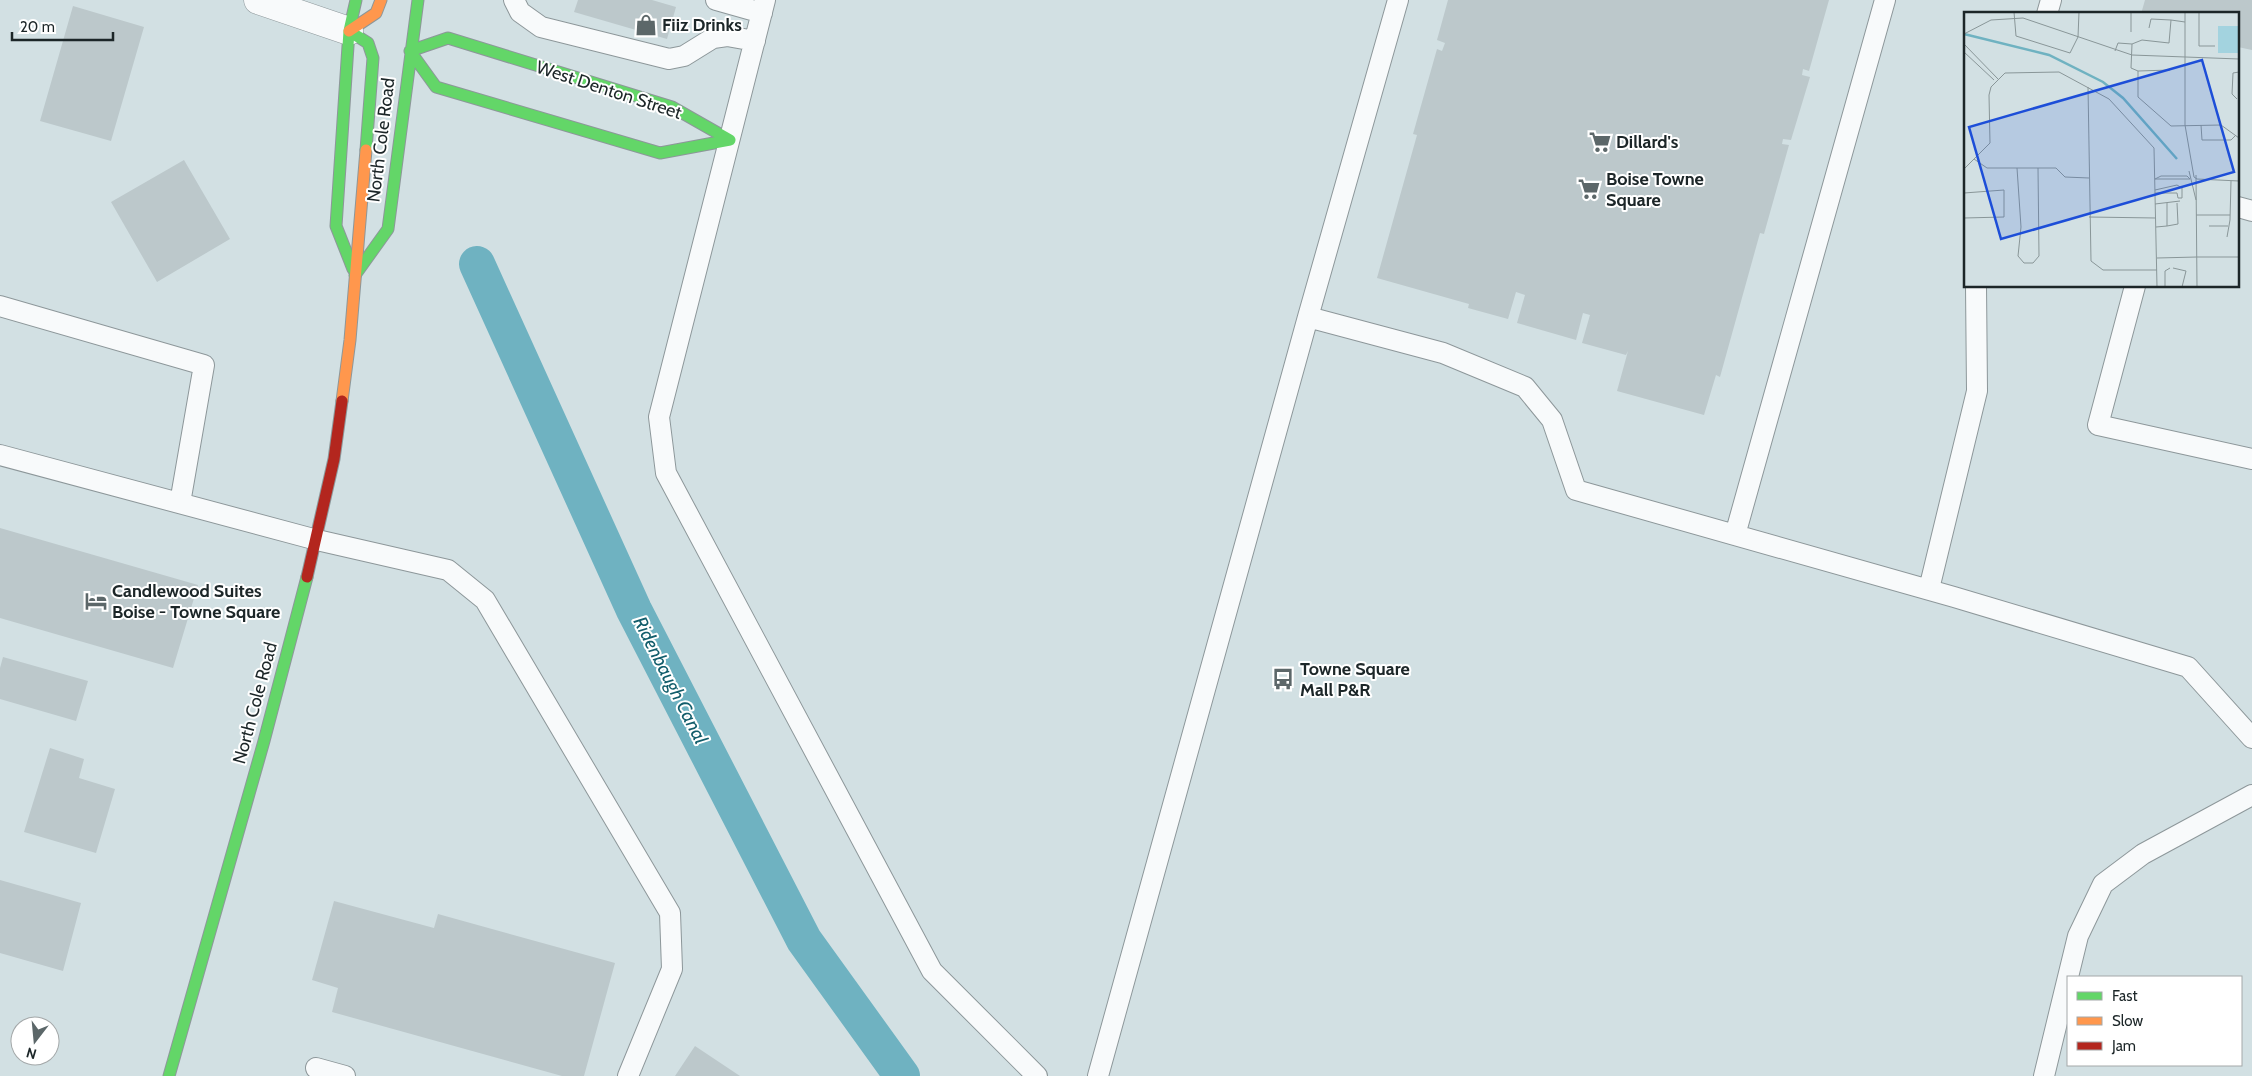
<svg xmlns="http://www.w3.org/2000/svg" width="2252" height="1076" viewBox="0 0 2252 1076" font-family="Cabin,sans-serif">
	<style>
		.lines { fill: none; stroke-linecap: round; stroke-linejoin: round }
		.canal { stroke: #6fb2c1; stroke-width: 36 }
		.building { fill: #bcc8cb }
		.lane-casing { stroke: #8d979a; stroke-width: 22 }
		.street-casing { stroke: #8d979a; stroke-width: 29 }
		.fast-casing { stroke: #8d979a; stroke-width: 13 }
		.slow-casing { stroke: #8d979a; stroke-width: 13 }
		.jam-casing { stroke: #8d979a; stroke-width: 13 }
		.lane { stroke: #f8fafb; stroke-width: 20 }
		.street { stroke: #f8fafb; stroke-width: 28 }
		.fast { stroke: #63d668; stroke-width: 11 }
		.slow { stroke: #ff974d; stroke-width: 11 }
		.jam { stroke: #b3261e; stroke-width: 11 }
		.labels { text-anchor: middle; stroke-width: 4; stroke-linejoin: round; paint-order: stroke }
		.poi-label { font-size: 18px; font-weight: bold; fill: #1c2628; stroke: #fff; text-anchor: start }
		.street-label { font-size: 18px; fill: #1c2628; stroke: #fff }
		.water-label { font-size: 19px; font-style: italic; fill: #125d6b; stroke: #fff }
		.inset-river { fill: none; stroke: #6fb2c1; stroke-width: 2.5 }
		.inset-road { fill: none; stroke: #899698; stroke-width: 1 }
		.view { fill: #1d4ed8; fill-opacity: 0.15; stroke: #1d4ed8; stroke-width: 2.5 }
		.inset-edge { fill: none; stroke: #1c2628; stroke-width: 2.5 }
	</style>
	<rect width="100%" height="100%" fill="#d2e0e3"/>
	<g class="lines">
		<path class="canal" d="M477,264L634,610L804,940L902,1076"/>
	</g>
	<path class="building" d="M578,0H652L676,7L667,39L574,12Z
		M1448,0H1829L1809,71L1803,69L1802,75L1810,77L1791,140L1783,139L1782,144L1789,145L1764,234L1760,233L1720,377L1716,375L1704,415L1617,391L1628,351L1626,355L1582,343L1590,315L1583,313L1576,340L1517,323L1525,295L1516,292L1508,319L1468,308L1469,304L1377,278L1417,135L1413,134L1437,49L1442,51L1445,43L1437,40Z
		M2145,0H2252V50L2238,47V14H2141Z
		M73,6L144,27L111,141L40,121Z
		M184,160L230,239L157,282L111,202Z
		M0,528L198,585L173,668L0,618Z
		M3,657L88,681L76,721L0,699V668Z
		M50,748L84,759L79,778L115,789L96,853L24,832Z
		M0,880L81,903L63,971L0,953Z
		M334,901L434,928L438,914L615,963L584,1076H562L332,1012L338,988L312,980Z
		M695,1046L740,1076H675Z"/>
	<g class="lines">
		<g class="lane-casing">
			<path id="lane" d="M514,0L520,12L541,27L669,59L684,56L713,38L727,36L755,41
				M716,0L762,13
				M765,0L659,417L666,473L932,971L1037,1076
				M2047,14L2051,0
				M2238,207L2252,211
				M2135,286L2098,425L2252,459
				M0,306L204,365L180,503
				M1308,317L1443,353L1525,387L1552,420L1576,490L1954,597L2188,667L2252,738
				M0,455L317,540L448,570L485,600L670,913L672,969L628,1076
				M1735,535L1885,0
				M1929,589L1977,391L1976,286
				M2068,977L2078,936L2103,884L2143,854L2252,795
				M316,1068L345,1076
				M1098,1076L1308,317L1398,0
				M2044,1076L2068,977"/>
		</g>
		<g class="street-casing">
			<path id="street" d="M258,0L349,31"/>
		</g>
		<g class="fast-casing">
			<path id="fast" d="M349,31L368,43L373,58L366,150
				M410,51L436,87L660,153L730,140
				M410,51L448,38L672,107L730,140
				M353,269L336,226L349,31L356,0
				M355,275L388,229L418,0
				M169,1076L264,741L307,577"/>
		</g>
		<g class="slow-casing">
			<path id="slow" d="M349,31L376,13L381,0
				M342,401L350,340L366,150"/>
		</g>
		<g class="jam-casing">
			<path id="jam" d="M307,577L334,459L342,401"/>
		</g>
		<use href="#lane" class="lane"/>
		<use href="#street" class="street"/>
		<use href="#fast" class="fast"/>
		<use href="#slow" class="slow"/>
		<use href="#jam" class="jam"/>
	</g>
	<defs>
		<g id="shop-bare" transform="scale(1.725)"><path d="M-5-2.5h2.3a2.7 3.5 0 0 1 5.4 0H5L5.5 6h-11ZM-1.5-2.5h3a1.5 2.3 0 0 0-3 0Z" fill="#5c6769" stroke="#fff" stroke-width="2.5" paint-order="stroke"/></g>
		<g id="supermarket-bare" transform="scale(1.725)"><path d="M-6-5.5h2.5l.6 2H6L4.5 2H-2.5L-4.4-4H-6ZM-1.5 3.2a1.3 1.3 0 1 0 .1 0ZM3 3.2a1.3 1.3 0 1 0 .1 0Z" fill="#5c6769" stroke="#fff" stroke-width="2.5" paint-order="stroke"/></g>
		<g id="hotel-bare" transform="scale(1.725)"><path d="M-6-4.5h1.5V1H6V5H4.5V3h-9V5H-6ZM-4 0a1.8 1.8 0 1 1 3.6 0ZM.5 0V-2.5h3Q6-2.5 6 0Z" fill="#5c6769" stroke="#fff" stroke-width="2.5" paint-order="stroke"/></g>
		<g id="bus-bare" transform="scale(1.725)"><path d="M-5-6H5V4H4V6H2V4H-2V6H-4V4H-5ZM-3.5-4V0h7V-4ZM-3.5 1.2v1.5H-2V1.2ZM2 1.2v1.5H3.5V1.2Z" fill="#5c6769" stroke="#fff" stroke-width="2.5" paint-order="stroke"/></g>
	</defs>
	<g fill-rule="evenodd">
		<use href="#shop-bare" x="646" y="25"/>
		<use href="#supermarket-bare" x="1600" y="142"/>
		<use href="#supermarket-bare" x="1589" y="189"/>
		<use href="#hotel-bare" x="96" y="601"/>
		<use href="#bus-bare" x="1283" y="679"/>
	</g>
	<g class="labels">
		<g class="poi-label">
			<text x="662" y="31">Fiiz Drinks</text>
			<text x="1616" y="148">Dillard's</text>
			<text x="1606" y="185">Boise Towne<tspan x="1606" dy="21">Square</tspan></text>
			<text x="112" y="597">Candlewood Suites<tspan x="112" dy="21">Boise - Towne Square</tspan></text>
			<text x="1300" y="675">Towne Square<tspan x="1300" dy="21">Mall P&amp;R</tspan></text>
		</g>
		<g class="street-label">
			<text transform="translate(609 90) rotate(18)" y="6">West Denton Street</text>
			<text transform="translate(381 140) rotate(-83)" y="6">North Cole Road</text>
			<text transform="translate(255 703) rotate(-75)" y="6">North Cole Road</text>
		</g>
		<g class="water-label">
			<text transform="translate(671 680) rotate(63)" y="7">Ridenbaugh Canal</text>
		</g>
	</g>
	<g transform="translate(1964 12)">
		<rect width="275" height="275" fill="#d2e0e3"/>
		<path d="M254,14H275V41H254Z" fill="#a3d3df"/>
		<path class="inset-river" d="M0,22L85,43L139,70L159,86L213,147"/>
		<path class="inset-road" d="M50,0L52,24L106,41L114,25L115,0M221,0V113L230,165L233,167M235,0V34H251M221,10L207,8L205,31L178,28L168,32L167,56L174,59V85L207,114L257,113L275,126M185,16L187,7L207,8M167,20V0M0,22L27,8L59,6L168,43L275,47M0,32L34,67M151,39L154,31L168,32M0,40L30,68M174,59L206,58M124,75L127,249L139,258H193M273,87L268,82L269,61L275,60M237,113L238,128H267L272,123M10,147L23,156H92L101,165L125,166M53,156L57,215L54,244L60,251H69L75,244L74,156M0,157L26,131L25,83L27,75L41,61L95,60L145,87L190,136L193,275M225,159L232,188M232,163L233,275M191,167L197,164H223L226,167M191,167H226M233,167L275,169M191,178L213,173L218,176V186H214L213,181H191M0,181L40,178V205L0,206M191,192L216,189M232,203H266M125,205L192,206M203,214L214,212L213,191M245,214H264M192,215L203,214V191M263,225L266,208L267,169M233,245H275M193,246L233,245M209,256L222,259L218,275M201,275V259L206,256"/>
		<path class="view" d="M238,48L270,160L37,227L5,115Z"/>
		<rect width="275" height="275" class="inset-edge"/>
	</g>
	<rect x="2067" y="976" width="175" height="90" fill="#ffffff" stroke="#a4a8a9"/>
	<rect x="2077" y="992" width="25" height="8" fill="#63d668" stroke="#a4a8a9"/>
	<text x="2112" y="1001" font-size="15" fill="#1c2628">Fast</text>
	<rect x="2077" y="1017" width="25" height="8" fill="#ff974d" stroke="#a4a8a9"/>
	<text x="2112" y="1026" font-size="15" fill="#1c2628">Slow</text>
	<rect x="2077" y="1042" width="25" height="8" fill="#b3261e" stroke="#a4a8a9"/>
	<text x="2112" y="1051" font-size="15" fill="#1c2628">Jam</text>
	<g transform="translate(35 1041) rotate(196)"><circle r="24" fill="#ffffff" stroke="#a4a8a9"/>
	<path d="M0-4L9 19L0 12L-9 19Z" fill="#5c6769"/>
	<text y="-8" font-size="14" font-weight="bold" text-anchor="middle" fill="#1c2628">N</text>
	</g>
	<path d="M12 32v8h101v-8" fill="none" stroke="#1c2628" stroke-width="2.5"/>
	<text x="20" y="32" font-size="15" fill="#1c2628" stroke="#ffffff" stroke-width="4" paint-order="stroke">20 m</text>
</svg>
